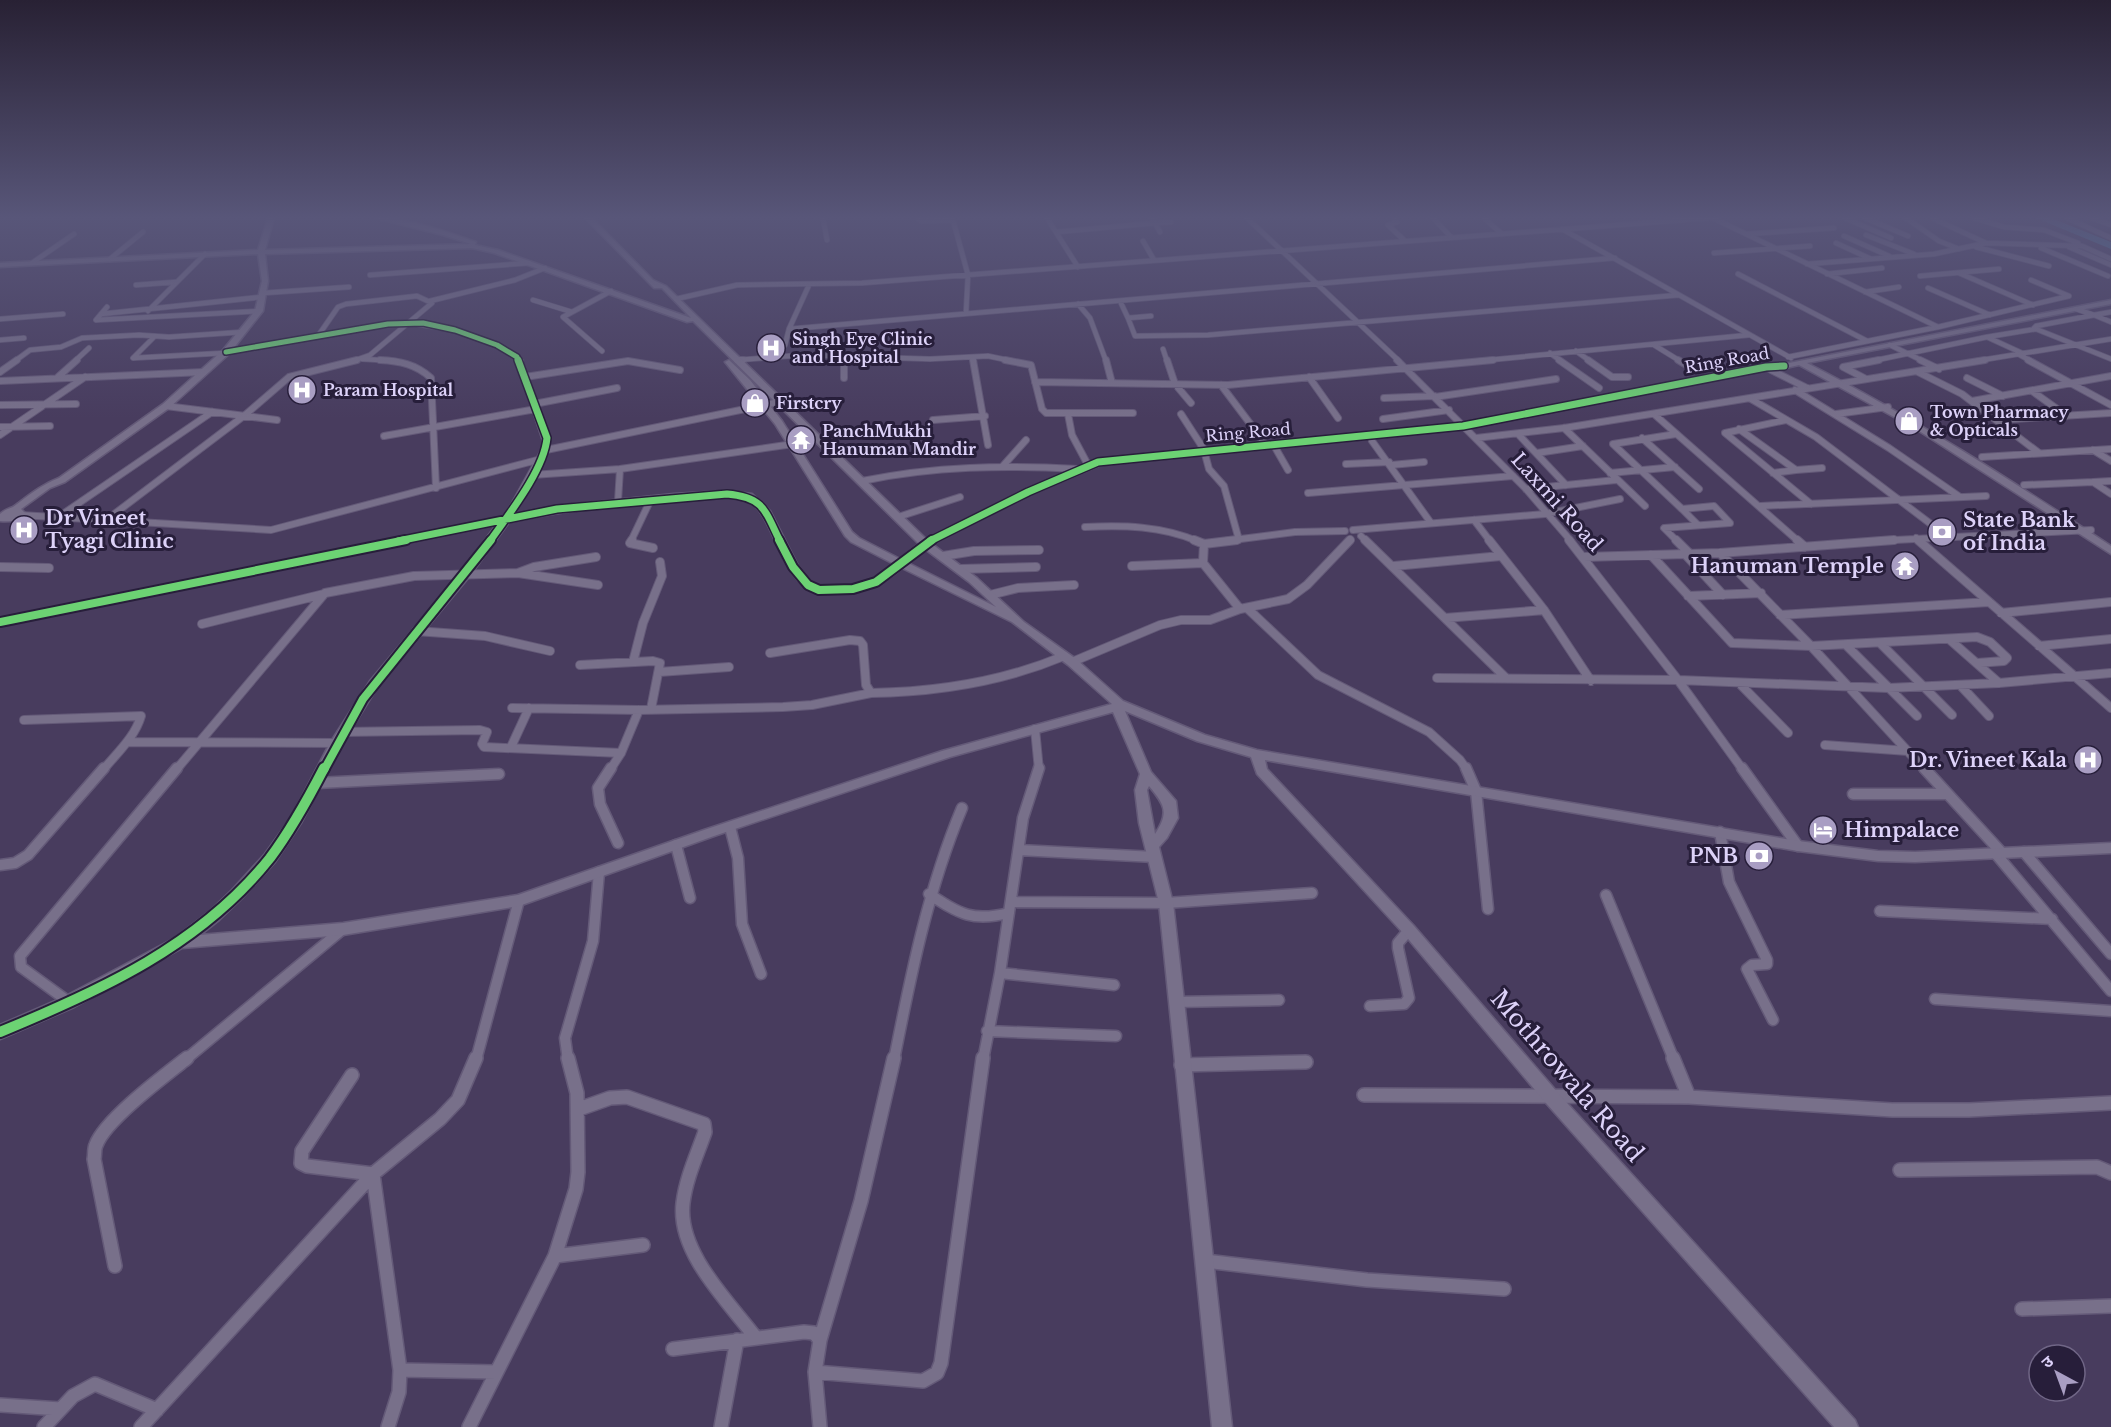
<svg xmlns="http://www.w3.org/2000/svg" width="2111" height="1427" viewBox="0 0 2111 1427" font-family="'Libre Baskerville','Noto Sans Devanagari',serif">
	<style>
		.lines { fill: none; stroke-linecap: round; stroke-linejoin: round }
		.river { fill: #487da0; fill-rule: evenodd }
		.street-far4-casing { stroke: #645a78; stroke-width: 6 }
		.street-far3-casing { stroke: #645a78; stroke-width: 8 }
		.street-far2-casing { stroke: #645a78; stroke-width: 10 }
		.street-far1-casing { stroke: #645a78; stroke-width: 13 }
		.street-casing { stroke: #645a78; stroke-width: 16 }
		.secondary-casing { stroke: #645a78; stroke-width: 3 }
		.street-far4 { stroke: #78708a; stroke-width: 4.5 }
		.street-far3 { stroke: #78708a; stroke-width: 6 }
		.street-far2 { stroke: #78708a; stroke-width: 8 }
		.street-far1 { stroke: #78708a; stroke-width: 10 }
		.street { stroke: #78708a; stroke-width: 13 }
		.secondary { fill: #78708a; fill-rule: evenodd }
		.cycleway-far3-casing { stroke: #271e3a; stroke-width: 8 }
		.cycleway-far2-casing { stroke: #271e3a; stroke-width: 10 }
		.cycleway-far1-casing { stroke: #271e3a; stroke-width: 12 }
		.cycleway-casing { stroke: #271e3a; stroke-width: 14 }
		.cycleway-far3 { stroke: #6cd273; stroke-width: 5 }
		.cycleway-far2 { stroke: #6cd273; stroke-width: 7 }
		.cycleway-far1 { stroke: #6cd273; stroke-width: 8 }
		.cycleway { stroke: #6cd273; stroke-width: 10 }
		.labels { text-anchor: middle; stroke-width: 6; stroke-linejoin: round; paint-order: stroke }
		.far-poi-label { font-size: 16px; font-weight: bold; fill: #ddd2f9; stroke: #271e3a; text-anchor: start }
		.far-street-label { font-size: 16px; fill: #ddd2f9; stroke: #271e3a }
		.street-label { font-size: 20px; fill: #ddd2f9; stroke: #271e3a }
		.poi-label { font-size: 20px; font-weight: bold; fill: #ddd2f9; stroke: #271e3a; text-anchor: start }
		.near-street-label { font-size: 24px; fill: #ddd2f9; stroke: #271e3a }
	</style>
	<rect width="100%" height="100%" fill="#483c5e"/>
	<g class="lines">
		<path class="river" d="M2036,218H2051L2111,242V249Z"/>
		<g class="street-far4-casing">
			<path id="street-far4" d="M823,218L827,240
				M918,218L921,221L953,220L968,275L966,313
				M1047,218L1078,267
				M1247,218L1399,361
				M1394,218L1397,222L1388,225L1405,241
				M1433,218L1451,237
				M1484,218L1502,234
				M1713,218L1938,327
				M1845,218L1891,238
				M1865,218L1908,236
				M1906,218L1939,241L1959,249
				M1932,218L1986,243
				M1974,218L2004,227L2044,230L2078,243
				M2067,218L2111,238
				M2092,218L2111,225
				M1562,229L1791,358
				M1056,232L1155,223L1152,218
				M1160,232L1155,223L1171,222
				M1746,234L1834,228
				M1866,235L1914,254
				M1844,236L1889,256
				M1143,241L1154,260
				M1836,243L1871,259
				M2082,246L2111,259
				M1976,247L2049,266
				M2069,247L2111,265
				M2041,248L2108,276
				M1714,253L1810,246
				M110,259L143,232
				M32,263L74,234
				M1807,264L1934,254L1986,243L2081,246
				M1959,273L2033,305
				M1738,274L1867,341
				M1827,274L1882,268
				M370,275L529,263
				M1920,276L1999,269
				M136,285L176,282
				M1928,288L1990,315
				M1865,292L1899,287
				M263,293L349,287
				M676,299L737,285L862,283L1709,218
				M533,300L572,312
				M430,301L515,280L545,268
				M1120,301L1128,318L1151,316
				M1078,304L1090,318L1106,361
				M107,307L96,320L259,311
				M2076,309L2094,315L2111,312
				M148,311L205,254
				M101,314L262,297
				M1128,318L1135,336L1208,335L1679,295
				M0,319L63,314
				M789,329L1615,258
				M2036,329L2111,359
				M318,336L338,307L346,304L417,296L432,303L370,355L353,361
				M154,337L133,358L225,353
				M0,340L24,338
				M785,345L789,329L809,285
				M1654,345L1680,361
				M1890,345L1923,361
				M1163,349L1167,361
				M602,351L563,317L611,291
				M1576,351L1590,361
				M226,352L369,327L410,323L455,330L497,345L521,361
				M1550,353L1561,361
				M2024,354L1987,337L2036,329L2034,328L2036,326L2094,315L2111,322
				M2020,355L2031,361
				M844,356V361
				M973,357L974,361
				M1788,357L1938,327L2069,296L2031,280
				M362,359L397,361
				M737,360L802,355L930,359L988,356L1012,361
				M15,361L30,350L61,347L82,338L139,335L169,337L243,332
				M75,361L89,348
				M1478,361L1749,335
				M1872,361L1987,337
				M1976,361L2111,339"/>
		</g>
		<g class="street-far3-casing">
			<path id="street-far3" d="M380,360C399,361 416,364 431,378L436,488
				M737,360H743
				M844,360V378
				M973,360L988,445
				M1005,360L1031,365L1042,409L1046,413H1133
				M1106,360L1112,383
				M1167,360L1175,384L1191,403
				M1397,360L1526,489L1571,541
				M1559,360L1599,388
				M1588,360L1612,377H1628
				M1678,360L1688,366
				M1920,360L1939,369
				M2028,360L2111,405
				M1771,370L1807,388
				M0,372L17,360
				M1918,372L1962,394L2039,453
				M58,377L77,360
				M525,377L628,361L680,370
				M1309,377L1338,418
				M1967,378L2003,396
				M1866,379L1843,367L1879,360
				M0,381L204,372
				M1035,382L1228,385L1493,360
				M1221,385L1267,446
				M1795,390L1889,448L1960,497
				M2032,391L2067,416
				M1435,397L1556,379
				M1384,398L1434,396
				M1751,399L1816,437L1948,537
				M1972,401L2111,376
				M534,404L617,388
				M0,405L76,404
				M166,406L277,420
				M1068,414L1072,435L1088,465
				M1181,414L1205,451
				M1654,414L1798,541
				M1836,414L1888,407
				M1383,419L1449,410
				M933,420L985,416
				M1786,420L1725,433L1811,504
				M1997,420L2111,413
				M0,427L50,426
				M1564,428L1645,506
				M1739,429L1796,470L1773,473
				M1518,434L1566,485
				M1676,434L1613,444L1682,509
				M0,435L85,377
				M384,436L536,409
				M1476,438L1564,428L1985,360
				M1642,438L1699,489
				M1372,441L1431,523
				M1276,449L1288,470
				M546,450L779,402
				M2093,450L2111,461
				M1537,453L1583,446
				M1205,454L1209,469L1224,486L1239,540
				M1982,457L2111,449
				M1346,464L1389,462
				M1391,465L1424,462
				M1002,467L1026,440
				M1796,470L1822,468
				M1610,473L1675,467
				M532,475L620,469
				M862,481C934,466 1005,465 1078,469
				M2093,482L2111,481
				M2024,485L2093,482L2111,494
				M1526,489L1616,480
				M1308,493L1513,476
				M618,501L620,469L793,444
				M1760,506L1986,496
				M20,515L271,530L541,459
				M898,517L960,497
				M57,518L212,412
				M506,519L547,445L519,360
				M1474,520L1490,541
				M105,521L245,415L289,377L357,360
				M1085,527C1124,525 1161,526 1197,541
				M1353,530L1545,514L1620,499
				M1361,536L1366,541
				M1916,538L1920,541
				M631,541L651,499
				M1225,541L1295,532L1345,531
				M1677,541L1664,528L1730,523L1714,506L1682,509L1698,525
				M1875,541L2091,530"/>
		</g>
		<g class="street-far2-casing">
			<path id="street-far2" d="M632,540L630,543L653,548
				M1194,540L1204,544L1203,563L1240,609
				M1365,540L1506,678
				M1489,540L1544,610L1591,681
				M1569,540L1678,680L1743,770
				M1676,540L1690,554
				M1797,540L1805,547
				M1918,540L2111,708
				M1204,544L1237,540
				M1720,553L1811,646L1925,770
				M1685,554L1723,595
				M1651,555L1732,643L1811,646L1977,637L1990,642L2007,658L2004,661L1977,663
				M943,556L974,551L1039,550
				M1584,557L1720,553L1894,540
				M1132,566L1203,563
				M1394,566L1501,556
				M0,567L49,568
				M960,569L1036,567
				M518,573L534,567L596,557
				M990,595L1018,588L1074,585
				M1688,596L1761,593
				M1247,608L1318,675L1429,732L1460,760L1467,770
				M2001,613L2111,602
				M1780,615L1989,602
				M1445,618L1544,610
				M202,624L324,594
				M416,631L485,636L550,651
				M1949,639L1999,683
				M1880,643L1952,715
				M1846,645L1917,716
				M2039,646L2111,639
				M770,653L850,640L860,641L863,645L866,685L871,693C938,692 1002,682 1064,656
				M633,662L643,623L662,576L660,562
				M1072,662L1160,625L1181,620H1210L1240,609L1288,599L1307,585L1350,540
				M580,665L653,661L660,663L651,709
				M659,672L729,667
				M1437,678L1678,680L1888,688L1999,683L2111,673
				M1739,683L1788,733
				M1960,685L1989,716
				M512,708L639,710L783,707L812,705L871,693
				M24,720L141,716C135,737 117,753 103,770
				M1035,729L1039,770
				M342,732L480,730L487,732L482,744L484,747L621,753
				M127,742L336,743
				M1825,745L1908,751
				M511,747L529,708
				M176,770L325,593L414,576L518,573L598,585
				M610,770L621,753L639,710"/>
		</g>
		<g class="street-far1-casing">
			<path id="street-far1" d="M611,768L598,788L600,804L618,843
				M1466,768L1476,791L1488,909
				M1742,768L1798,846
				M1924,768L2002,853
				M317,783L499,774
				M1853,794H1946
				M730,827L738,858L742,924L761,974
				M1720,832L1729,882L1767,960V964L1752,965L1747,969L1773,1020
				M676,845L690,898
				M1019,850L1155,857
				M2024,852L2111,954
				M1996,854L2111,991
				M0,865L15,863L28,855L104,768
				M929,894C960,914 972,922 1009,913
				M1606,895L1674,1060
				M1011,902L1166,903L1312,893
				M1880,911L2052,919
				M1000,973L1114,985
				M1935,999L2111,1011
				M69,1002L21,967L20,956L177,768
				M1175,1002L1279,1000
				M1370,1006L1404,1004L1409,998L1398,948V943L1409,930
				M987,1031L1116,1036
				M185,1060L343,929
				M476,1060L519,900
				M568,1060L565,1038L593,941L599,872
				M894,1060C911,974 928,889 962,808
				M983,1060L1000,973L1023,818L1039,768"/>
		</g>
		<g class="street-casing">
			<path id="street" d="M568,1058L577,1093L578,1172L576,1189L555,1256L643,1245
				M1673,1058L1689,1097
				M1181,1065L1306,1062
				M352,1075L302,1151L301,1163L307,1166L373,1174L400,1370L399,1392L388,1427
				M1364,1095L1689,1097L1892,1110H1969L2111,1103
				M579,1109L610,1098L627,1097L704,1124L705,1132C697,1155 686,1178 683,1203C677,1252 728,1301 756,1338
				M1900,1170L2097,1167L2111,1173
				M1205,1261L1367,1280L1504,1289
				M115,1266L94,1159C95,1155 94,1149 96,1145C105,1120 164,1076 187,1058
				M2022,1309L2111,1306
				M820,1340L861,1201L894,1058
				M673,1349L804,1332L814,1333L820,1340L815,1372L923,1381L937,1373L941,1363L983,1058
				M400,1370L496,1372
				M815,1372L820,1427
				M0,1405L60,1409
				M44,1427L73,1396L95,1384L157,1410
				M141,1427L373,1174L440,1119L458,1100L476,1058
				M469,1427L555,1256
				M721,1427L737,1340"/>
		</g>
		<g class="secondary-casing">
			<path id="secondary" d="M268,218H274L265,250L471,244L443,235L375,218C409,218 445,231 476,242L475,245L498,250L691,318L662,288H654L585,218H592L653,280L666,286L926,539L1025,490L1098,459L1463,423L1766,365L1784,364L2111,300V304L1807,363C1913,417 2012,481 2111,546V554L1916,429L1799,365L1777,370L1766,369L1463,429L1100,465L1031,494L932,544L977,578L1024,622L1076,659L1123,701L1205,735L1257,750L1798,841L1878,851L1915,852L2111,843V853L1915,862L1878,861L1798,851L1265,760L1267,769L1414,926L1558,1093L1855,1420L1858,1427H1834L1546,1103L1404,934L1257,774L1251,757L1197,741L1125,711L1151,772L1176,801L1178,818L1167,838L1159,847L1173,903L1232,1427H1212L1159,903L1139,823L1135,790L1140,774L1113,712L950,757L714,836L519,906L343,935L182,948L74,1007L0,1039V1025L64,997L175,938L209,912L232,890L265,854L291,818L330,743L370,681L460,574L497,524L0,625V619L557,506L674,494L727,491L752,494L770,511L798,566L812,583L821,587L852,586L872,580L894,564L851,542L845,536L775,424L725,362L729,360L750,380L782,421L852,532L859,538L900,559L919,544L693,321L687,322L494,253L472,248L265,254L268,281L263,311L229,354L169,408L65,482L50,488L21,509L26,514C18,521 10,522 0,521V514C4,510 8,509 13,507C28,496 41,485 59,478L163,404L223,350L255,311L262,281L258,254L0,267V263L258,250ZM727,497C732,497 740,497 745,499C774,509 779,582 816,592C823,594 832,593 839,593C864,592 883,584 902,568L1012,622L1068,665L1112,704L942,751L704,830L518,895L343,923L200,935L219,920L242,898L275,862L301,823L342,744L378,686L468,578L509,522C581,507 654,501 727,497ZM925,549L969,582L996,607L908,563ZM1149,786C1164,804 1170,812 1155,834L1147,790Z"/>
		</g>
		<use href="#street-far4" class="street-far4"/>
		<use href="#street-far3" class="street-far3"/>
		<use href="#street-far2" class="street-far2"/>
		<use href="#street-far1" class="street-far1"/>
		<use href="#street" class="street"/>
		<use href="#secondary" class="secondary"/>
		<g class="cycleway-far3-casing">
			<path id="cycleway-far3" d="M226,352L388,324L423,323L455,330L497,345L517,357L518,361"/>
		</g>
		<g class="cycleway-far2-casing">
			<path id="cycleway-far2" d="M398,541L557,509L727,494C764,497 765,511 780,541
				M490,541C509,514 544,470 547,438L518,360
				M930,541L1028,492L1098,462L1463,426L1766,367L1784,366"/>
		</g>
		<g class="cycleway-far1-casing">
			<path id="cycleway-far1" d="M779,540L793,567L808,585L819,590L853,589L876,582L932,540
				M0,622L406,540
				M324,770L363,699L491,540"/>
		</g>
		<g class="cycleway-casing">
			<path id="cycleway" d="M0,1032C100,991 201,945 270,858C291,830 308,799 324,768"/>
		</g>
		<use href="#cycleway-far3" class="cycleway-far3"/>
		<use href="#cycleway-far2" class="cycleway-far2"/>
		<use href="#cycleway-far1" class="cycleway-far1"/>
		<use href="#cycleway" class="cycleway"/>
	</g>
	<linearGradient id="sky" x2="0" y2="1"><stop stop-color="#282134"/><stop offset="0.52" stop-color="#585679"/><stop offset="1" stop-color="#585679" stop-opacity="0"/></linearGradient>
	<rect width="2111" height="418" fill="url(#sky)"/>
	<defs>
		<g id="hospital-disc" transform="scale(1.5)"><circle r="9.5" fill="#a99ec3" stroke="#271e3a"/><path d="M-5-5h3v3.5h4V-5h3V5h-3V1.5h-4V5h-3Z" fill="#fff"/></g>
		<g id="shop-disc" transform="scale(1.5)"><circle r="9.5" fill="#a99ec3" stroke="#271e3a"/><path d="M-5-2.5h2.3a2.7 3.5 0 0 1 5.4 0H5L5.5 6h-11ZM-1.5-2.5h3a1.5 2.3 0 0 0-3 0Z" fill="#fff"/></g>
		<g id="temple-disc" transform="scale(1.5)"><circle r="9.5" fill="#a99ec3" stroke="#271e3a"/><path d="M0-6L5-2H3V0L6.5 2.5H4V6H1.5V3h-3V6H-4V2.5H-6.5L-3 0V-2H-5Z" fill="#fff"/></g>
		<g id="bank-disc" transform="scale(1.5)"><circle r="9.5" fill="#a99ec3" stroke="#271e3a"/><path d="M-6-4H6V4H-6ZM0-2.3a2.3 2.3 0 1 0 0 4.6a2.3 2.3 0 1 0 0-4.6Z" fill="#fff"/></g>
		<g id="hotel-disc" transform="scale(1.5)"><circle r="9.5" fill="#a99ec3" stroke="#271e3a"/><path d="M-6-4.5h1.5V1H6V5H4.5V3h-9V5H-6ZM-4 0a1.8 1.8 0 1 1 3.6 0ZM.5 0V-2.5h3Q6-2.5 6 0Z" fill="#fff"/></g>
	</defs>
	<g fill-rule="evenodd">
		<use href="#hospital-disc" x="771" y="348"/>
		<use href="#hospital-disc" x="302" y="390"/>
		<use href="#shop-disc" x="755" y="403"/>
		<use href="#shop-disc" x="1909" y="421"/>
		<use href="#temple-disc" x="801" y="440"/>
		<use href="#hospital-disc" x="24" y="530"/>
		<use href="#bank-disc" x="1942" y="532"/>
		<use href="#temple-disc" x="1905" y="566"/>
		<use href="#hospital-disc" x="2088" y="760"/>
		<use href="#hotel-disc" x="1823" y="830"/>
		<use href="#bank-disc" x="1759" y="856"/>
	</g>
	<g class="labels">
		<g class="far-poi-label">
			<text x="792" y="345">Singh Eye Clinic<tspan x="792" dy="18">and Hospital</tspan></text>
			<text x="323" y="396">Param Hospital</text>
			<text x="776" y="409">Firstcry</text>
			<text x="1930" y="418">Town Pharmacy<tspan x="1930" dy="18">&amp; Opticals</tspan></text>
			<text x="822" y="437">PanchMukhi<tspan x="822" dy="18">Hanuman Mandir</tspan></text>
		</g>
		<g class="far-street-label">
			<text transform="translate(1727 360) rotate(-10)" y="6">Ring Road</text>
			<text transform="translate(1248 432) rotate(-5)" y="6">Ring Road</text>
		</g>
		<g class="street-label">
			<text transform="translate(1557 502) rotate(48)" y="7">Laxmi Road</text>
		</g>
		<g class="poi-label">
			<text x="45" y="525">Dr Vineet<tspan x="45" dy="23">Tyagi Clinic</tspan></text>
			<text x="1963" y="527">State Bank<tspan x="1963" dy="23">of India</tspan></text>
			<text x="1884" y="573" text-anchor="end">Hanuman Temple</text>
			<text x="2067" y="767" text-anchor="end">Dr. Vineet Kala</text>
			<text x="1844" y="837">Himpalace</text>
			<text x="1738" y="863" text-anchor="end">PNB</text>
		</g>
		<g class="near-street-label">
			<text transform="translate(1567 1076) rotate(49)" y="8">Mothrowala Road</text>
		</g>
	</g>
	<g transform="translate(2057 1373) rotate(319)"><circle r="28" fill="#271e3a" stroke="#706686" stroke-width="1.5"/>
	<path d="M0-4.5L10 22L0 15L-10 22Z" fill="#a99ec3"/>
	<text y="-9" font-size="16" font-weight="bold" text-anchor="middle" fill="#ddd2f9">उ</text>
	</g>
</svg>
